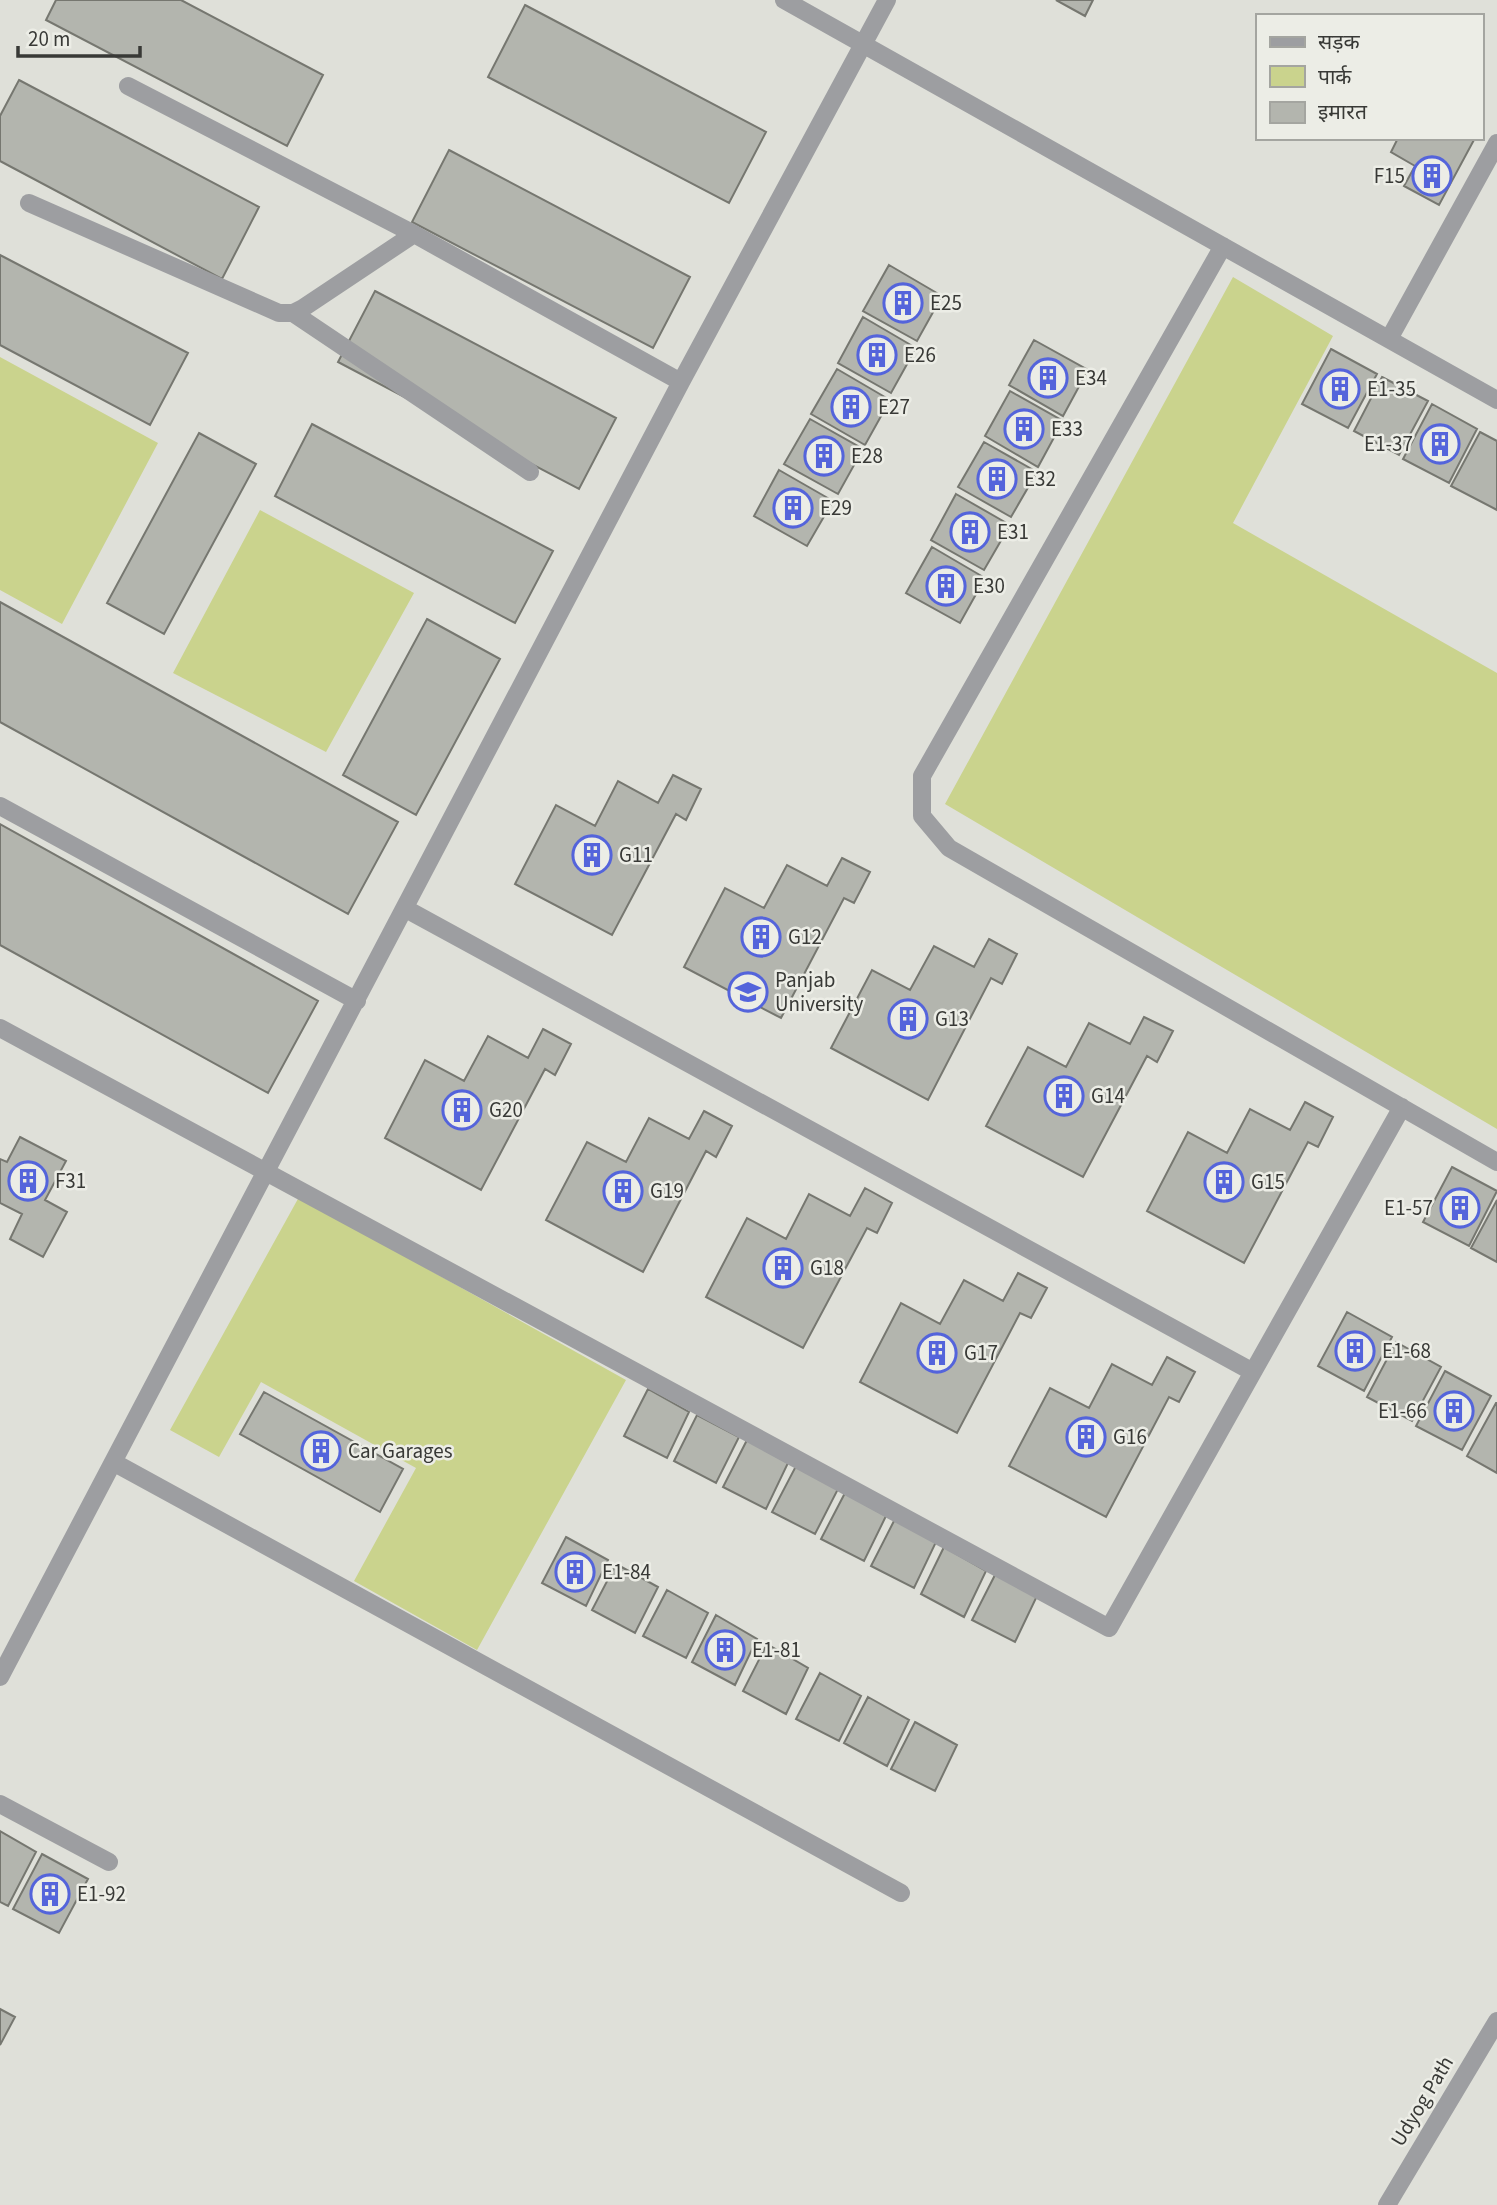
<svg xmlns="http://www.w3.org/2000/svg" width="1497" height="2205" viewBox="0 0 1497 2205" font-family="'Source Sans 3','Noto Sans Devanagari',sans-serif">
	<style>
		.green { fill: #cad38d }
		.building { fill: #b3b5ae; stroke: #767770; stroke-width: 2 }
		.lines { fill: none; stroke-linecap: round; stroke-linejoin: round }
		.service { stroke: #9d9ea1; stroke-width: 18 }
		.tertiary { stroke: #9d9ea1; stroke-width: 18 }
		.labels { text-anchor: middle; stroke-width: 5; stroke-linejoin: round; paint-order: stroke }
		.poi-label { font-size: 21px; fill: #383936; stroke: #ecede6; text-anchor: start }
		.street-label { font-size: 21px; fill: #383936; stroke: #ecede6 }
	</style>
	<rect width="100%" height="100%" fill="#dfe0d9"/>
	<path class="green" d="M1233,277L1333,336L1233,523L1497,673V1129L945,804Z
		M0,357L158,443L62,624L0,590Z
		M260,510L414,593L326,752L173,673Z
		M299,1197L626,1380L477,1650L354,1581L416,1468L261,1382L219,1457L170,1430Z"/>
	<path class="building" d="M56,0H181L323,75L287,146L46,20Z
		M1056,0H1093L1085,16Z
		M525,5L766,132L729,203L488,77Z
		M19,80L259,207L222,279L0,161V116Z
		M1398,138H1475L1439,205L1404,186L1415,166L1391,152Z
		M449,150L690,277L653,348L412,222Z
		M0,255L188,353L150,425L0,345Z
		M889,265L942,296L917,341L863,311Z
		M375,291L616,418L579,489L338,362Z
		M863,317L916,348L891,393L838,363Z
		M1034,340L1088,370L1063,416L1009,385Z
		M1331,349L1377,374L1348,428L1302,404Z
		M837,369L890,400L865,445L811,414Z
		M1382,377L1428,401L1399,455L1354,431Z
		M1010,391L1063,421L1038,467L985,436Z
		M1432,404L1477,429L1449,483L1403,459Z
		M810,419L863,449L838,494L784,464Z
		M312,424L553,551L515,623L275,496Z
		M1480,432L1497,441V510L1451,486Z
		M199,433L256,464L164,634L107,603Z
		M984,442L1037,472L1011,517L958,487Z
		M779,470L833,501L807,546L754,516Z
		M956,494L1010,525L984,570L931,540Z
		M932,547L985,578L960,623L906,593Z
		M0,602L398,822L348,914L0,722Z
		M427,619L500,659L416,815L343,775Z
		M673,775L701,789L686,820L676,814L612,935L515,884L556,805L595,826L618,781L658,803Z
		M0,824L318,1001L268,1093L0,945Z
		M842,858L870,872L854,903L844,898L781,1018L684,967L725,888L764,908L787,865L827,886Z
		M989,939L1017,954L1002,984L991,978L928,1100L831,1048L872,970L910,990L934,946L974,967Z
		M1144,1017L1173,1031L1157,1062L1147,1056L1083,1177L986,1126L1028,1047L1066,1067L1089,1023L1130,1044Z
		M543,1029L571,1044L555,1075L545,1069L481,1190L385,1138L425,1060L464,1081L488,1036L528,1058Z
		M1305,1102L1333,1117L1318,1147L1308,1142L1244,1263L1147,1211L1188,1132L1227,1153L1250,1109L1290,1130Z
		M704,1111L732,1126L716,1157L706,1151L643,1272L546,1220L587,1142L626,1162L649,1118L689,1139Z
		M20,1137L66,1161L45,1200L67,1212L43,1257L10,1239L22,1214L0,1203V1159L7,1162Z
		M1452,1167L1497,1191L1469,1246L1423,1222Z
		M865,1188L892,1203L877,1233L867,1228L803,1348L706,1297L747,1218L786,1239L809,1194L850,1216Z
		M1497,1200V1262L1471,1248Z
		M1018,1273L1047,1288L1031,1318L1020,1313L957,1433L860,1382L901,1303L940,1324L964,1280L1003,1301Z
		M1347,1312L1392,1337L1364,1391L1318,1366Z
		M1396,1342L1441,1367L1412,1421L1367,1397Z
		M1167,1357L1195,1372L1179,1402L1169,1397L1106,1517L1009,1466L1050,1388L1089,1408L1112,1364L1152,1385Z
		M1445,1371L1491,1396L1462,1450L1416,1426Z
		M648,1389L689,1412L667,1458L624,1436Z
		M264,1392L403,1469L380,1512L240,1434Z
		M1496,1403H1497V1473L1467,1456Z
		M697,1415L739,1437L716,1483L674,1461Z
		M747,1440L788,1463L766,1509L723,1487Z
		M796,1466L838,1489L815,1534L772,1512Z
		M845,1493L886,1516L864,1561L821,1539Z
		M895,1519L936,1542L914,1588L871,1566Z
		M566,1537L608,1560L586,1606L542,1583Z
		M944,1547L986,1571L964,1617L921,1594Z
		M616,1564L658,1587L635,1633L592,1610Z
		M996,1573L1037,1596L1015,1642L972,1620Z
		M667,1590L708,1613L686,1658L643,1636Z
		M716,1615L757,1639L735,1685L692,1662Z
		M767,1644L808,1668L786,1714L743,1691Z
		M820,1673L861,1696L839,1741L796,1719Z
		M868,1697L909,1720L887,1766L844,1743Z
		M915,1722L957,1745L935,1791L891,1769Z
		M0,1831L36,1852L8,1906L0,1902Z
		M42,1854L88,1879L59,1933L13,1909Z
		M0,2009L15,2017L0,2045Z"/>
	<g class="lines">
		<path class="service" d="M784,0L1497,400
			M128,86L414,234L681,382
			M29,203L279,313H293L303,308L414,234
			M1223,246L922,776V816L949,848L1497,1162
			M293,313L530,472
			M1389,339L1497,143
			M0,806L357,1001
			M406,909L1253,1372
			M0,1028L1109,1628L1402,1107
			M113,1462L901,1893
			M0,1677L681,382L887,0
			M0,1804L109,1862"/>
		<path class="tertiary" d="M1387,2205L1497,2021"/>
	</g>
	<defs>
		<g id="building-ring" transform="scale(2.0125)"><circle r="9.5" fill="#ecede6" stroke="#5464db" stroke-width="1.5"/><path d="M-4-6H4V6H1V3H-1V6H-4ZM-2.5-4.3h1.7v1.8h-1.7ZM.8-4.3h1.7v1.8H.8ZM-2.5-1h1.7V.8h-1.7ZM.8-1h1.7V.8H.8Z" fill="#5464db"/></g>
		<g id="university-ring" transform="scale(2.0125)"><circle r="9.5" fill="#ecede6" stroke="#5464db" stroke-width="1.5"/><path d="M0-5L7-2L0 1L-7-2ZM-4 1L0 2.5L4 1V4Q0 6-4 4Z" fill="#5464db"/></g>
	</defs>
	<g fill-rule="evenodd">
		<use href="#building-ring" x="1432" y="176"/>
		<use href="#building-ring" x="903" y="303"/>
		<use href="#building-ring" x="877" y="355"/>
		<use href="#building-ring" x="1048" y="378"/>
		<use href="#building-ring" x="1340" y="389"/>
		<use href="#building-ring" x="851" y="407"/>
		<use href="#building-ring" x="1024" y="429"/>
		<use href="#building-ring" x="1440" y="444"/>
		<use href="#building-ring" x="824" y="456"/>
		<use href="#building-ring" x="997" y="479"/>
		<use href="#building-ring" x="793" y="508"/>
		<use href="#building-ring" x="970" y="532"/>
		<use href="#building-ring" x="946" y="586"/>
		<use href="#building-ring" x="592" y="855"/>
		<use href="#building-ring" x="761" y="937"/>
		<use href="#university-ring" x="748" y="992"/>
		<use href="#building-ring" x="908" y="1019"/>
		<use href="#building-ring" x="1064" y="1096"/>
		<use href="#building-ring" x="462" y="1110"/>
		<use href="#building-ring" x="28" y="1181"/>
		<use href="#building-ring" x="1224" y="1182"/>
		<use href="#building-ring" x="623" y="1191"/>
		<use href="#building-ring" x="1460" y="1208"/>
		<use href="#building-ring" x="783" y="1268"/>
		<use href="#building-ring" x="1355" y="1351"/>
		<use href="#building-ring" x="937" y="1353"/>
		<use href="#building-ring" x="1454" y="1411"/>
		<use href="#building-ring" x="1086" y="1437"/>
		<use href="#building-ring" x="321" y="1451"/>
		<use href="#building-ring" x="575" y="1572"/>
		<use href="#building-ring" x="725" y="1650"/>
		<use href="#building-ring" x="50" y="1894"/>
	</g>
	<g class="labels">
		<g class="poi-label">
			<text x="1405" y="183" text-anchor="end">F15</text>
			<text x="930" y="310">E25</text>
			<text x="904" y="362">E26</text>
			<text x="1075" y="385">E34</text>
			<text x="1367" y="396">E1-35</text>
			<text x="878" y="414">E27</text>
			<text x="1051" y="436">E33</text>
			<text x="1413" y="451" text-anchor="end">E1-37</text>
			<text x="851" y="463">E28</text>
			<text x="1024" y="486">E32</text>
			<text x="820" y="515">E29</text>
			<text x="997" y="539">E31</text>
			<text x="973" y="593">E30</text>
			<text x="619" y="862">G11</text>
			<text x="788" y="944">G12</text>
			<text x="775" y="987">Panjab<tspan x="775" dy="24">University</tspan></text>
			<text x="935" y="1026">G13</text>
			<text x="1091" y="1103">G14</text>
			<text x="489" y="1117">G20</text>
			<text x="55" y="1188">F31</text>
			<text x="1251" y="1189">G15</text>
			<text x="650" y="1198">G19</text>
			<text x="1433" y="1215" text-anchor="end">E1-57</text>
			<text x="810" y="1275">G18</text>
			<text x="1382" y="1358">E1-68</text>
			<text x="964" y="1360">G17</text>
			<text x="1427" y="1418" text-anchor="end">E1-66</text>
			<text x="1113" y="1444">G16</text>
			<text x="348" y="1458">Car Garages</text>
			<text x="602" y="1579">E1-84</text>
			<text x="752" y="1657">E1-81</text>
			<text x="77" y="1901">E1-92</text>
		</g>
		<g class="street-label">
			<text transform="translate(1422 2101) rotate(-59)" y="7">Udyog Path</text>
		</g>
	</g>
	<rect x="1256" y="14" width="228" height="126" fill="#ecede6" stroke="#a4a5a0" stroke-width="2"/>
	<rect x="1270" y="37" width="35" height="10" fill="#9d9ea1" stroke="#a4a5a0" stroke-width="2"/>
	<text x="1318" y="49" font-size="21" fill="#383936">सड़क</text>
	<rect x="1270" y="66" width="35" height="21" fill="#cad38d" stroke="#a4a5a0" stroke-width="2"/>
	<text x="1318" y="84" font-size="21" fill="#383936">पार्क</text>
	<rect x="1270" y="102" width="35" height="21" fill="#b3b5ae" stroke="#a4a5a0" stroke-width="2"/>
	<text x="1318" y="119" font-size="21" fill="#383936">इमारत</text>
	<path d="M18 46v10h122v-10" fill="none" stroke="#383936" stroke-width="3.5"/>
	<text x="28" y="46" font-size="21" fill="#383936" stroke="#ecede6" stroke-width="5" paint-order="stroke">20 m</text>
</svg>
